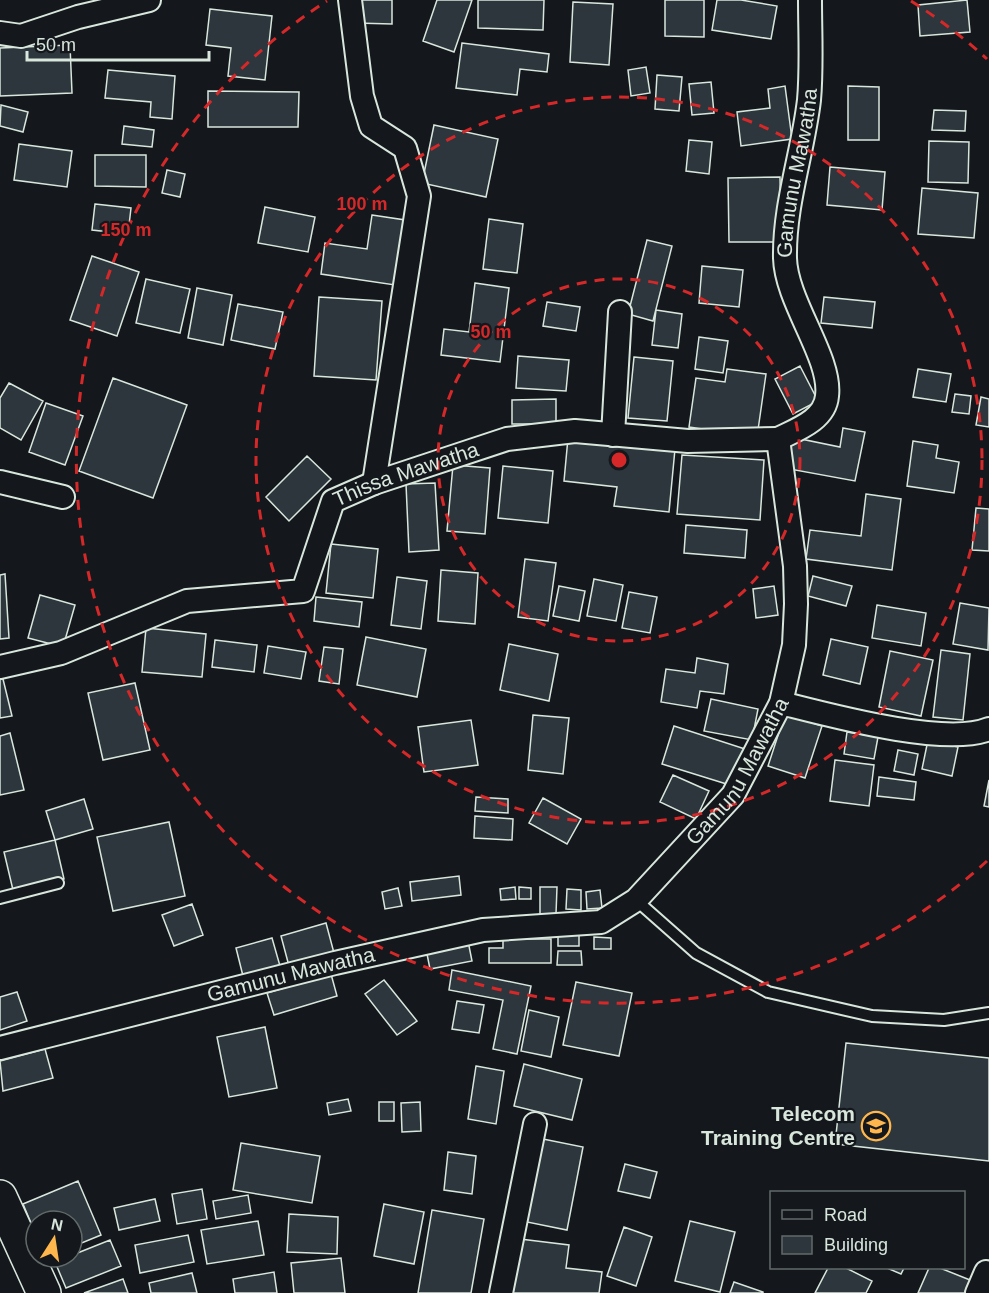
<svg xmlns="http://www.w3.org/2000/svg" width="989" height="1293" viewBox="0 0 989 1293" font-family="Arial,sans-serif">
	<style>
		.building { fill: #2c363c; stroke: #d8e6dc; stroke-width: 1.5 }
		.lines { fill: none; stroke-linecap: round; stroke-linejoin: round }
		.service-casing { stroke: #d8e6dc; stroke-width: 14 }
		.minor-casing { stroke: #d8e6dc; stroke-width: 26 }
		.trunk-casing { stroke: #d8e6dc; stroke-width: 36 }
		.service { stroke: #14181c; stroke-width: 10 }
		.minor { stroke: #14181c; stroke-width: 22 }
		.trunk { stroke: #14181c; stroke-width: 33 }
		.ring { fill: none; stroke: #d62828; stroke-width: 3; stroke-dasharray: 10 8 }
		.labels { text-anchor: middle; stroke-width: 4.5; stroke-linejoin: round; paint-order: stroke }
		.street-label { font-size: 21px; fill: #d8e6dc; stroke: #14181c }
		.poi-label { font-size: 21px; font-weight: bold; fill: #d8e6dc; stroke: #14181c; text-anchor: end }
		.centre { fill: #d62828; stroke: #14181c; stroke-width: 3 }
		.ring-label { font-size: 18px; text-anchor: middle; font-weight: bold; fill: #d62828; stroke: #14181c; stroke-width: 4.5; stroke-linejoin: round; paint-order: stroke }
	</style>
	<rect width="100%" height="100%" fill="#14181c"/>
	<path class="building" d="M357,0H392V24L356,23Z
		M437,0H472L454,52L423,41Z
		M478,0H544L543,30L478,28Z
		M665,0H704V37L665,36Z
		M717,0H741L777,6L771,39L712,30Z
		M967,0L970,32L920,36L918,5Z
		M573,2L613,4L609,65L570,62Z
		M210,9L272,16L265,80L228,76L231,48L206,45Z
		M462,43L549,54L547,72L520,69L517,95L456,88Z
		M70,45L72,93L0,96V48Z
		M646,67L650,93L631,96L628,70Z
		M108,70L175,76L172,119L150,117L151,102L105,98Z
		M657,75L682,77L679,111L655,109Z
		M711,82L714,113L692,115L689,84Z
		M785,86L792,139L741,146L737,112L770,108L768,89Z
		M848,86L879,87V140H848Z
		M208,91L299,92L298,127H208Z
		M1,105L28,112L23,132L0,126Z
		M934,110L966,111L965,131L932,130Z
		M434,125L498,139L486,197L422,183Z
		M124,126L154,130L152,147L122,144Z
		M689,140L712,142L709,174L686,171Z
		M929,141L969,142L968,183L928,182Z
		M19,144L72,151L67,187L14,180Z
		M95,155H146V187L95,186Z
		M830,167L885,172L882,210L827,205Z
		M167,170L185,174L180,197L162,193Z
		M780,177L781,242H729L728,178Z
		M922,188L978,193L974,238L918,234Z
		M95,204L131,208L128,234L92,230Z
		M265,207L315,217L308,252L258,243Z
		M372,215L405,220L395,285L321,274L325,243L367,249Z
		M489,219L523,224L517,273L483,269Z
		M647,240L672,246L653,321L628,314Z
		M92,256L139,272L117,336L70,320Z
		M702,266L743,270L739,307L699,303Z
		M146,279L190,289L180,333L136,323Z
		M475,283L509,288L500,362L441,355L444,329L469,332Z
		M197,288L232,295L223,345L188,338Z
		M319,297L382,301L376,380L314,376Z
		M824,297L875,302L872,328L821,323Z
		M547,302L580,307L576,331L543,326Z
		M238,304L283,312L275,349L231,340Z
		M656,310L682,314L678,348L652,345Z
		M699,337L728,341L723,373L695,369Z
		M518,356L569,360L566,391L516,388Z
		M634,357L673,361L667,421L628,418Z
		M800,366L818,401L793,414L775,379Z
		M727,369L766,374L757,437L689,427L696,378L725,382Z
		M918,369L951,374L946,402L913,397Z
		M113,378L187,405L153,498L79,471Z
		M9,383L43,401L21,440L0,428V398Z
		M955,394L971,396L969,414L952,412Z
		M981,397L989,399V427L976,425Z
		M556,399V424H512V400Z
		M46,403L83,416L65,465L29,452Z
		M843,428L865,432L855,481L784,468L791,437L840,447Z
		M568,438L675,449L669,512L614,506L617,487L564,481Z
		M913,441L938,445L936,458L959,462L954,493L907,486Z
		M682,455L764,460L760,520L677,514Z
		M307,456L331,479L289,521L266,497Z
		M453,465L490,468L485,534L447,531Z
		M503,466L553,471L548,523L498,518Z
		M435,483L439,550L409,552L406,484Z
		M866,494L901,499L892,570L806,559L810,530L861,536Z
		M976,508L989,509V551L972,550Z
		M686,525L747,530L745,558L684,553Z
		M331,544L378,549L373,598L326,593Z
		M525,559L556,563L548,621L518,617Z
		M441,570L478,573L475,624L438,621Z
		M5,574L9,638L0,639V575Z
		M813,576L852,586L846,606L808,596Z
		M397,577L427,581L421,629L391,625Z
		M594,579L623,585L616,621L587,616Z
		M559,586L585,591L579,621L553,616Z
		M774,586L778,615L756,618L753,589Z
		M629,592L657,597L650,633L622,628Z
		M40,595L75,605L63,647L28,638Z
		M316,597L362,602L359,627L314,621Z
		M960,603L989,608L988,650L953,644Z
		M877,605L926,613L921,646L872,638Z
		M146,628L206,634L202,677L142,672Z
		M366,637L426,649L417,697L357,685Z
		M831,639L868,647L860,684L823,675Z
		M215,640L257,645L254,672L212,667Z
		M509,644L558,654L549,701L500,690Z
		M268,646L306,652L301,679L264,673Z
		M324,647L343,649L339,684L319,681Z
		M941,650L970,654L963,720L933,717Z
		M890,651L933,660L921,716L879,707Z
		M697,658L728,664L724,694L700,691L697,708L661,702L666,669L695,673Z
		M0,679H3L12,716L0,718Z
		M135,683L150,750L103,760L88,693Z
		M711,699L758,709L752,740L704,731Z
		M785,714L822,726L805,778L768,766Z
		M533,715L569,718L563,774L528,770Z
		M471,720L478,765L424,772L418,727Z
		M674,726L745,749L733,786L662,764Z
		M847,732L878,737L874,759L844,754Z
		M10,733L24,790L0,795V736Z
		M928,740L958,747L952,776L922,769Z
		M898,750L918,754L914,775L894,771Z
		M835,760L874,765L869,806L830,801Z
		M673,775L709,791L696,819L660,802Z
		M879,777L916,782L914,800L877,796Z
		M989,780V807L984,806Z
		M476,797L508,799V813L475,811Z
		M543,798L581,819L567,844L529,823Z
		M84,799L93,829L55,840L46,811Z
		M475,816L513,819L512,840L474,838Z
		M169,822L185,896L113,911L97,837Z
		M55,840L64,879L13,890L4,852Z
		M459,876L461,895L412,901L410,882Z
		M515,887L516,899L501,900L500,889Z
		M519,887L531,888V899H519Z
		M540,887H557L556,914H540Z
		M398,888L402,906L385,909L382,892Z
		M567,889L581,890V910L566,909Z
		M600,890L602,908L587,909L586,892Z
		M192,904L203,935L174,946L162,915Z
		M326,923L334,953L289,966L281,936Z
		M558,932H579V946H558Z
		M594,937L611,938V949H594Z
		M272,938L280,966L243,976L236,948Z
		M503,939H551V963H489V948H503Z
		M468,941L472,961L430,969L426,949Z
		M558,951H581L582,965H557Z
		M452,970L531,986L517,1054L493,1049L503,1000L449,990Z
		M331,974L337,996L274,1015L267,993Z
		M384,980L417,1021L397,1035L365,994Z
		M576,982L632,993L619,1056L563,1045Z
		M17,992L27,1021L0,1030V997Z
		M457,1001L484,1005L479,1033L452,1029Z
		M529,1010L559,1017L551,1057L521,1051Z
		M265,1027L277,1088L229,1097L217,1037Z
		M846,1043L989,1058V1161L835,1144Z
		M45,1049L53,1078L3,1091L0,1061Z
		M524,1064L582,1079L572,1120L514,1106Z
		M476,1066L504,1071L496,1124L468,1119Z
		M348,1099L351,1111L329,1115L327,1103Z
		M379,1102H394V1121H379Z
		M420,1102L421,1131L402,1132L401,1103Z
		M543,1139L583,1147L567,1230L527,1222Z
		M241,1143L320,1156L312,1203L233,1190Z
		M448,1152L476,1156L472,1194L444,1190Z
		M625,1164L657,1172L650,1198L618,1191Z
		M78,1181L101,1235L72,1247V1221H36V1235L23,1204Z
		M202,1189L207,1219L177,1224L172,1194Z
		M248,1195L251,1213L216,1219L213,1201Z
		M155,1199L160,1221L119,1230L114,1208Z
		M384,1204L424,1212L414,1264L374,1256Z
		M432,1210L484,1219L471,1293H418Z
		M289,1214L338,1217L337,1254L287,1252Z
		M258,1221L264,1255L207,1264L201,1230Z
		M690,1221L735,1232L720,1292L675,1281Z
		M624,1227L652,1237L636,1286L607,1276Z
		M188,1235L194,1262L140,1273L135,1245Z
		M520,1239L569,1245L566,1268L602,1272L599,1293H513Z
		M110,1240L121,1266L66,1288L55,1262Z
		M341,1258L345,1293H294L291,1263Z
		M828,1268H846L872,1281L866,1293H815Z
		M887,1268H904L901,1274Z
		M929,1268H940L970,1280L965,1293H918Z
		M274,1272L277,1293H235L233,1279Z
		M192,1273L197,1293H151L149,1283Z
		M123,1279L128,1293H84Z
		M734,1282L763,1292V1293H730Z"/>
	<g class="lines">
		<g class="service-casing">
			<path id="service" d="M0,898L58,883
				M636,900L696,953L768,992L872,1016L944,1020L989,1013"/>
		</g>
		<g class="minor-casing">
			<g id="minor">
				<path d="M350,0L362,96L371,126L405,148L419,196L374,483"/>
				<path d="M0,33L21,36L78,17L149,0"/>
				<path d="M613,435L620,312"/>
				<path d="M0,482L63,497"/>
				<path id="s1" d="M0,667L61,653L187,601L303,591L333,501L374,483L507,439L575,431L688,441L778,439"/>
				<path d="M781,703C829,715 945,747 989,729"/>
				<path id="s2" d="M0,1048L335,963L483,930L601,922L636,900L733,795L781,703L794,645L796,604L795,566L778,439C796,430 825,420 827,396C832,358 786,302 785,258C784,205 803,152 809,100C812,67 810,33 810,0"/>
				<path d="M501,1293L535,1124"/>
				<path d="M977,1293L986,1272"/>
			</g>
		</g>
		<g class="trunk-casing">
			<path id="trunk" d="M0,1197L44,1293"/>
		</g>
		<use href="#service" class="service"/>
		<use href="#minor" class="minor"/>
		<use href="#trunk" class="trunk"/>
	</g>
	<g class="ring">
		<circle cx="619" cy="460" r="181"/>
		<circle cx="619" cy="460" r="363"/>
		<path d="M987 861A544 544 0 1 1 327 1M911 1A544 544 0 0 1 987 59"/>
	</g>
	<defs>
		<g id="school-ring" transform="scale(1.5)"><circle r="9.5" fill="#14181c" stroke="#ffb74d" stroke-width="1.5"/><path d="M0-5L7-2L0 1L-7-2ZM-4 1L0 2.5L4 1V4Q0 6-4 4Z" fill="#ffb74d"/></g>
	</defs>
	<g fill-rule="evenodd">
		<use href="#school-ring" x="876" y="1126"/>
	</g>
	<g class="labels">
		<g class="street-label">
			<text dy="7" stroke="none"><textPath href="#s2" startOffset="1470">Gamunu Mawatha</textPath></text>
			<text dy="7" stroke="none"><textPath href="#s1" startOffset="488">Thissa Mawatha</textPath></text>
			<text dy="7" stroke="none"><textPath href="#s2" startOffset="822">Gamunu Mawatha</textPath></text>
			<text dy="7" stroke="none"><textPath href="#s2" startOffset="300">Gamunu Mawatha</textPath></text>
		</g>
		<g class="poi-label">
			<text x="855" y="1121">Telecom<tspan x="855" dy="24">Training Centre</tspan></text>
		</g>
	</g>
	<circle cx="619" cy="460" r="9" class="centre"/>
	<g class="ring-label">
		<text x="362" y="210">100 m</text>
		<text x="126" y="236">150 m</text>
		<text x="491" y="338">50 m</text>
	</g>
	<rect x="770" y="1191" width="195" height="78" fill="#14181c" stroke="#626a69" stroke-width="1.5"/>
	<rect x="782" y="1210" width="30" height="9" fill="#14181c" stroke="#626a69" stroke-width="1.5"/>
	<text x="824" y="1221" font-size="18" fill="#d8e6dc">Road</text>
	<rect x="782" y="1236" width="30" height="18" fill="#2c363c" stroke="#626a69" stroke-width="1.5"/>
	<text x="824" y="1251" font-size="18" fill="#d8e6dc">Building</text>
	<g transform="translate(54 1239) rotate(12)"><circle r="28" fill="#14181c" stroke="#626a69" stroke-width="1.5"/>
	<path d="M0-4.5L10 22L0 15L-10 22Z" fill="#ffb74d"/>
	<text y="-9" font-size="16" font-weight="bold" text-anchor="middle" fill="#d8e6dc">N</text>
	</g>
	<path d="M27 51v9h182v-9" fill="none" stroke="#d8e6dc" stroke-width="3"/>
	<text x="36" y="51" font-size="18" fill="#d8e6dc" stroke="#14181c" stroke-width="4.5" paint-order="stroke">50 m</text>
</svg>
